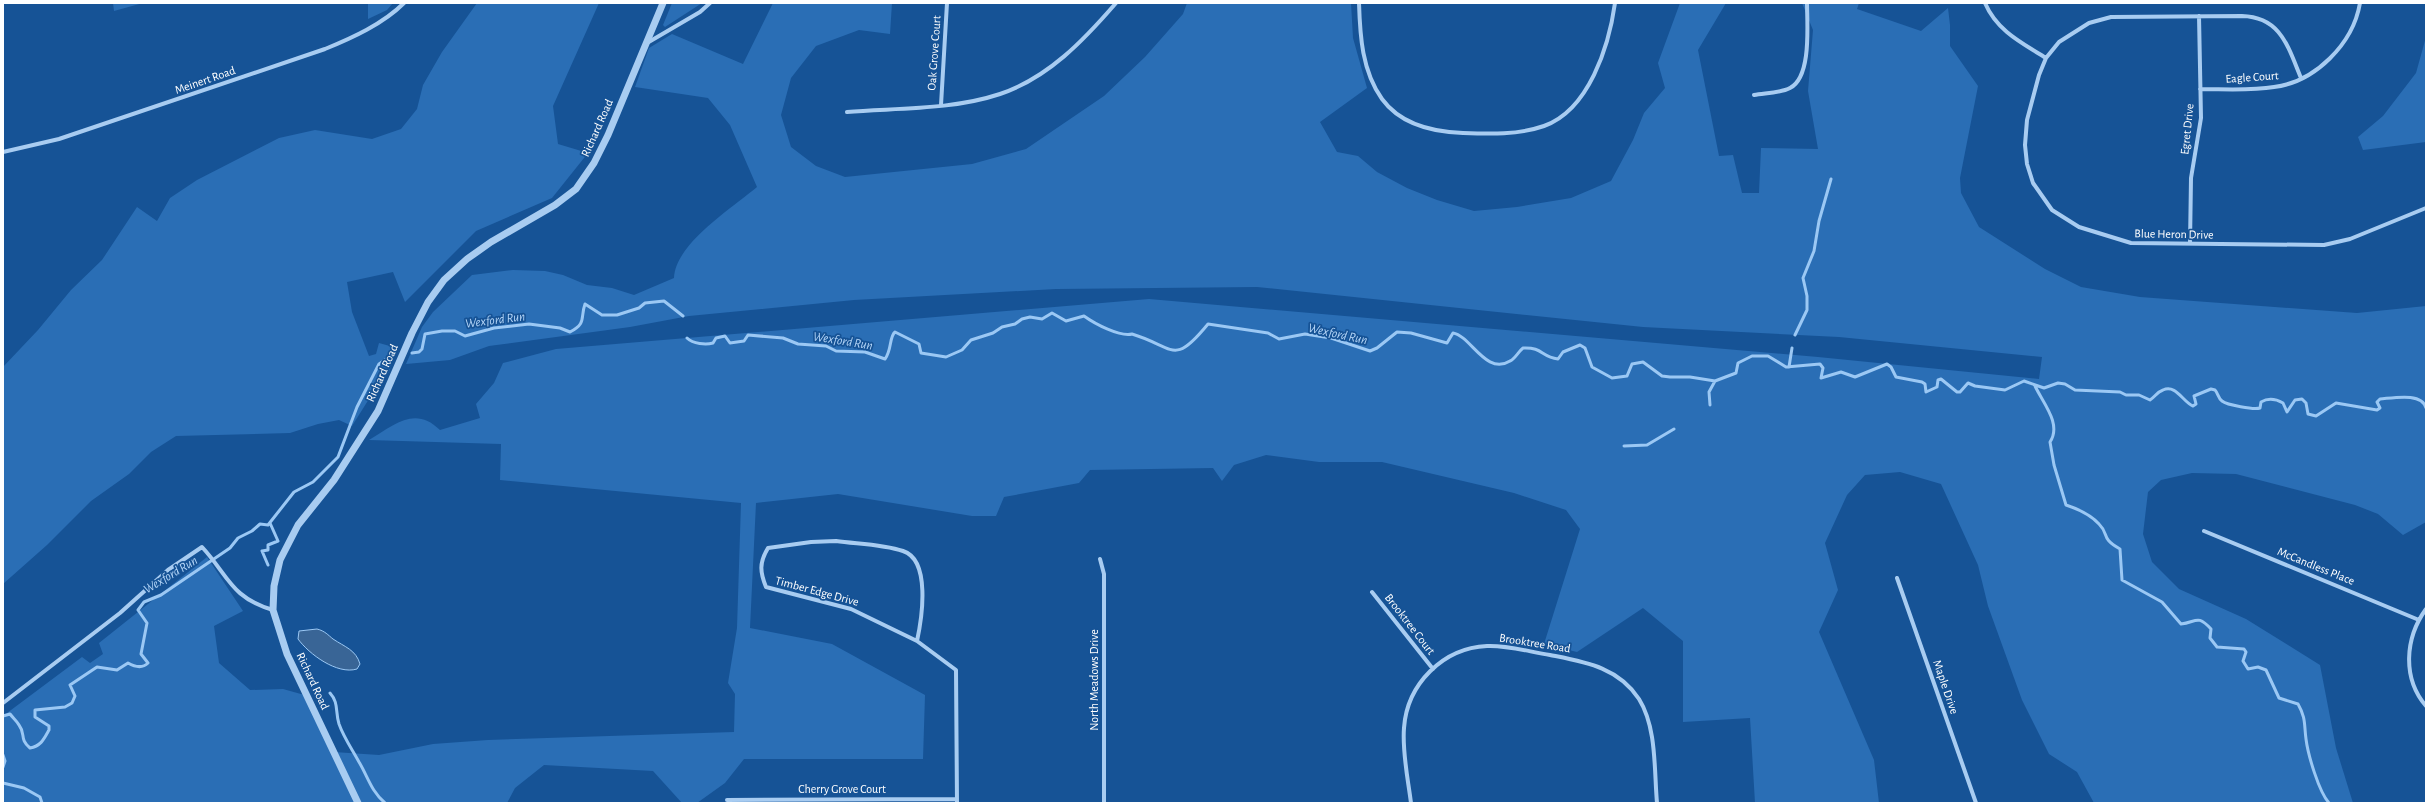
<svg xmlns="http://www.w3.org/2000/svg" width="2429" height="806" viewBox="0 0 2429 806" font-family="'Alegreya Sans',sans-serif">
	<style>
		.green { fill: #2a6eb5 }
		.water { fill: #396596; stroke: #9bc8f4 }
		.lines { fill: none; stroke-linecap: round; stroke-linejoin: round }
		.stream { stroke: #9bc8f4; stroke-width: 3 }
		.minor { stroke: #a8ccf1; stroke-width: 4 }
		.tertiary { stroke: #a8ccf1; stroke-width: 7 }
		.labels { text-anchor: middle; stroke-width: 3.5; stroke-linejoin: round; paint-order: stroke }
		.street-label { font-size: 12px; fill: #fff; stroke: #165396 }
		.water-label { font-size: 13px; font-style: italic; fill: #b5d6f8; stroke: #165396 }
	</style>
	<rect width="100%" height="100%" fill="#165396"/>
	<path class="green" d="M113,3H143L114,11Z
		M368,3H393L387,10L368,19Z
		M477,3H599L553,106L558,144L588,153L552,198L476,231L405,302L393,272L347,282L352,312L369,356L376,354L379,343L397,348L389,372L374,391L352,426L339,420L318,424L290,433L176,436L151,452L129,474L91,501L47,545L3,584V367L38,330L71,290L102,260L137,207L157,221L170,198L197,180L279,138L315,130L372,139L401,129L417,109L423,85L442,52Z
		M672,3H702L665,27L663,25Z
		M773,3H892L890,34L859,30L816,46L791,78L781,115L791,147L816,166L845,177L972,164L1026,149L1104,96L1145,57L1183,14L1187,3H1351L1353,38L1367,88L1320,122L1337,152L1358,156L1377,172L1407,188L1437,200L1474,211L1517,207L1571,198L1611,181L1633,140L1644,113L1665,88L1658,63L1680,3H1726L1698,50L1719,156L1733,155L1742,193H1759L1761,148L1818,149L1808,91L1813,30L1802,3H1859L1857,9L1921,31L1948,8L1950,25V46L1978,86L1960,178L1961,193L1979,227L2045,269L2081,287L2140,297L2357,313L2426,306V522L2403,535L2378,514L2355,505L2236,474L2192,473L2161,480L2148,492L2143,534L2152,562L2179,589L2246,619L2320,665L2336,748L2353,803H2094L2077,772L2049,754L2022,700L1988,606L1978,565L1941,484L1900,472L1865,475L1847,495L1825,543L1838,590L1819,632L1874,760L1879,803H1755L1750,718L1683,722V641L1643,608L1577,652L1544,644L1580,529L1566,510L1514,493L1382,462H1319L1266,455L1234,465L1222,481L1213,468L1090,470L1079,483L1004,497L996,516H972L838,494L756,503L750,628L832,644L925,695L923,759H744L725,783L697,803H682L653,771L544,765L515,788L507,803H3V716L82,657L90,663L103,654L99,643L207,557L243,611L214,626L219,663L250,690L283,689L308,696L334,752L379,755L433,744L488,740L734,732L735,694L728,683L737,628L741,503L500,480L501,444L369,440C394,425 415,405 440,430L480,418L476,404L494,383L503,363L556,349L1149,299L1818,357L2039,379L2042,357L1839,337L1643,327L1257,287L1056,289L854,300L689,316L630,327L489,346L450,360L406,364L422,327L433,312L472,275L513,270L545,271L563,275L587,285L612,288L634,295L674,278C675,244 732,208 757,187L730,125L708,98L635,87L649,48L672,34L743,64Z
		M2426,37V142L2363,150L2358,137L2383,116L2416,73Z"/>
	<path class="water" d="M317,629C325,631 328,635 333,639C345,647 356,650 360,664L357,669C337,675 309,654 298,639L299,631Z"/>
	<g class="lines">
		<path class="stream" d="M1795,335L1807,310V296L1803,278L1814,251L1819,221L1831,179
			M687,338C693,344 706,345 713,343L716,338L725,336L730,343L744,341L748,335L783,338L798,344L826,346L836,351L865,352L885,359C892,350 889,337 895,332L919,344L921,353L946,357L962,350L971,340L993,333L1002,327L1015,324L1022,319L1030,317L1042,319L1052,313L1066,321L1084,316C1095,324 1120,337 1132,334C1175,347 1173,367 1208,324L1268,333L1279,339L1305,334L1331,338L1370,351L1377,348L1397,332L1411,333L1447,343L1453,333C1471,336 1486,376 1510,361C1515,359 1518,352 1523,348C1543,347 1541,357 1558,359L1563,352L1580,345L1585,348L1592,367L1612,378L1627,376L1632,364L1643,362L1662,376L1670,377H1690L1715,381L1736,373L1738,363L1752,356H1768L1786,367L1820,364L1823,368L1821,378L1841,372L1855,377L1887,364L1891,367L1896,377L1922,382L1925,384L1926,392L1937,387L1938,380L1941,379L1957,392H1960L1968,383L1975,386L2005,390L2024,381L2044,388L2058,383L2065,384L2075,390L2120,392L2126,395H2139L2150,400C2155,397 2157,392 2163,390C2176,384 2183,402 2193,406L2196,404L2194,396L2211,389L2215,390C2218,393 2218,398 2222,401C2227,405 2254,410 2260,408L2261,402C2268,398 2276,399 2283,403L2287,412L2295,400L2302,399L2306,403L2308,414L2316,416L2336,403L2377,410L2380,408L2377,402L2380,399C2393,398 2422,392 2426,408
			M412,353L419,352L422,349L425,334L442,331H455L465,336L494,328L529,324L560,328L570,332C587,323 580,318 585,304L602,315H617L639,308L645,303L664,301L683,316
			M1789,367L1792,348
			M2035,386C2043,403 2062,424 2050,442L2054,465L2066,505C2078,509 2090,514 2099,524C2110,535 2100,538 2120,549L2122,580L2162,602L2181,624C2197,622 2197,614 2211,629L2210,638L2217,647L2244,649L2246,652L2243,661L2248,669L2258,667L2266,670L2279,698L2298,704C2306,718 2304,724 2306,739C2308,755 2319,792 2329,803
			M1710,405L1709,392L1715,381
			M1624,446L1647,445L1674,429
			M268,565L262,551L268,550V545L278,541L270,523
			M330,693C339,703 335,711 339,724C344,738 352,749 359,762C368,777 371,791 385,803
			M3,716L10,714C13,718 17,721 19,725C26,734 19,739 30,748C41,746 44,739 49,730V726L35,717V710L65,707L72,703L75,696L70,685L97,667L117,670L128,663C135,667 142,669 148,663L141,654L147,623L138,610L144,602L161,595L230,548L238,538L252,531L260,524L268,525L294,492L313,482L338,457L357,407L379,364L394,354
			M3,755L5,761L3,767
			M3,783L24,788L40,797L42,803"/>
		<path class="minor" d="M1359,3C1360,36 1362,71 1382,99C1401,125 1433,132 1463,133C1490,134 1518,135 1544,126C1589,110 1609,46 1615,3
			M1985,3C1997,31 2022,43 2046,58
			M647,43L700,12L710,3
			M2301,78C2288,47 2281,17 2242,16L2111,17L2089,23L2059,42L2046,58L2039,75L2027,120L2025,145L2027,164L2033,183L2052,210L2079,227L2131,243L2324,245L2350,239L2426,208
			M2200,89C2224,89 2250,91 2274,87C2315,82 2353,44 2360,3
			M1754,95C1765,93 1781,93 1790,88C1812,77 1807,23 1807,3
			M941,105L947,3
			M847,112C897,108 952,110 1000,94C1048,78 1084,40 1116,3
			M3,152L59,139L325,49C352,38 383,24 404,3
			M2190,244L2191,178L2201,118L2199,16
			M2204,531L2419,620
			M836,541C857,544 882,544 903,551C931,560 922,618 917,641L851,609L766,587C760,572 759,563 768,548L811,542Z
			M1100,559L1104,574V803
			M1897,578L1976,803
			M1372,592L1433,669
			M2426,609C2405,638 2402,678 2426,706
			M917,641L956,670L957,803
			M3,703L120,613L168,570L202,547C228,575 231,598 273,610
			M727,800L957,799
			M1411,803C1408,779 1402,752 1404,728C1407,684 1443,648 1487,646C1508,645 1530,652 1550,655C1585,662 1618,667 1639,699C1657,728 1654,770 1657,803"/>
		<path class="tertiary" d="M358,803L287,654L273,610L274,586L280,560L298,525L334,480L378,411L412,333L428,302L444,280L467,259L491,242L555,205L576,189L594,163L608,135L663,3"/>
	</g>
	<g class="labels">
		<g class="street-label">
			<text transform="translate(934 53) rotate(-86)" y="4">Oak Grove Court</text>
			<text transform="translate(2252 77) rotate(-4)" y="4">Eagle Court</text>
			<text transform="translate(205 80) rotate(-19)" y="4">Meinert Road</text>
			<text transform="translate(597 128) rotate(-66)" y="4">Richard Road</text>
			<text transform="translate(2187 129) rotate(-84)" y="4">Egret Drive</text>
			<text transform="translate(2174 234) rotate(1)" y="4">Blue Heron Drive</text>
			<text transform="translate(382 373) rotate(-66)" y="4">Richard Road</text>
			<text transform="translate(2316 566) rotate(22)" y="4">McCandless Place</text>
			<text transform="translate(817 591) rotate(15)" y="4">Timber Edge Drive</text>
			<text transform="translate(1410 624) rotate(52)" y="4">Brooktree Court</text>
			<text transform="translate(1535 643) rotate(9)" y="4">Brooktree Road</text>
			<text transform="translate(1094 680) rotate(-90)" y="4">North Meadows Drive</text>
			<text transform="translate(313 681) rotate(65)" y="4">Richard Road</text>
			<text transform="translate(1946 687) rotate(71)" y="4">Maple Drive</text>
			<text x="842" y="793">Cherry Grove Court</text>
		</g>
		<g class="water-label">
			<text transform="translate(495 319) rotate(-7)" y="5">Wexford Run</text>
			<text transform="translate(1338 333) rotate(12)" y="5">Wexford Run</text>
			<text transform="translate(843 340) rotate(9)" y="5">Wexford Run</text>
			<text transform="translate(170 574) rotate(-31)" y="5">Wexford Run</text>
		</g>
	</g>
	<rect width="2429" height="806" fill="none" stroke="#ffffff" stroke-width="8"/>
</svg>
